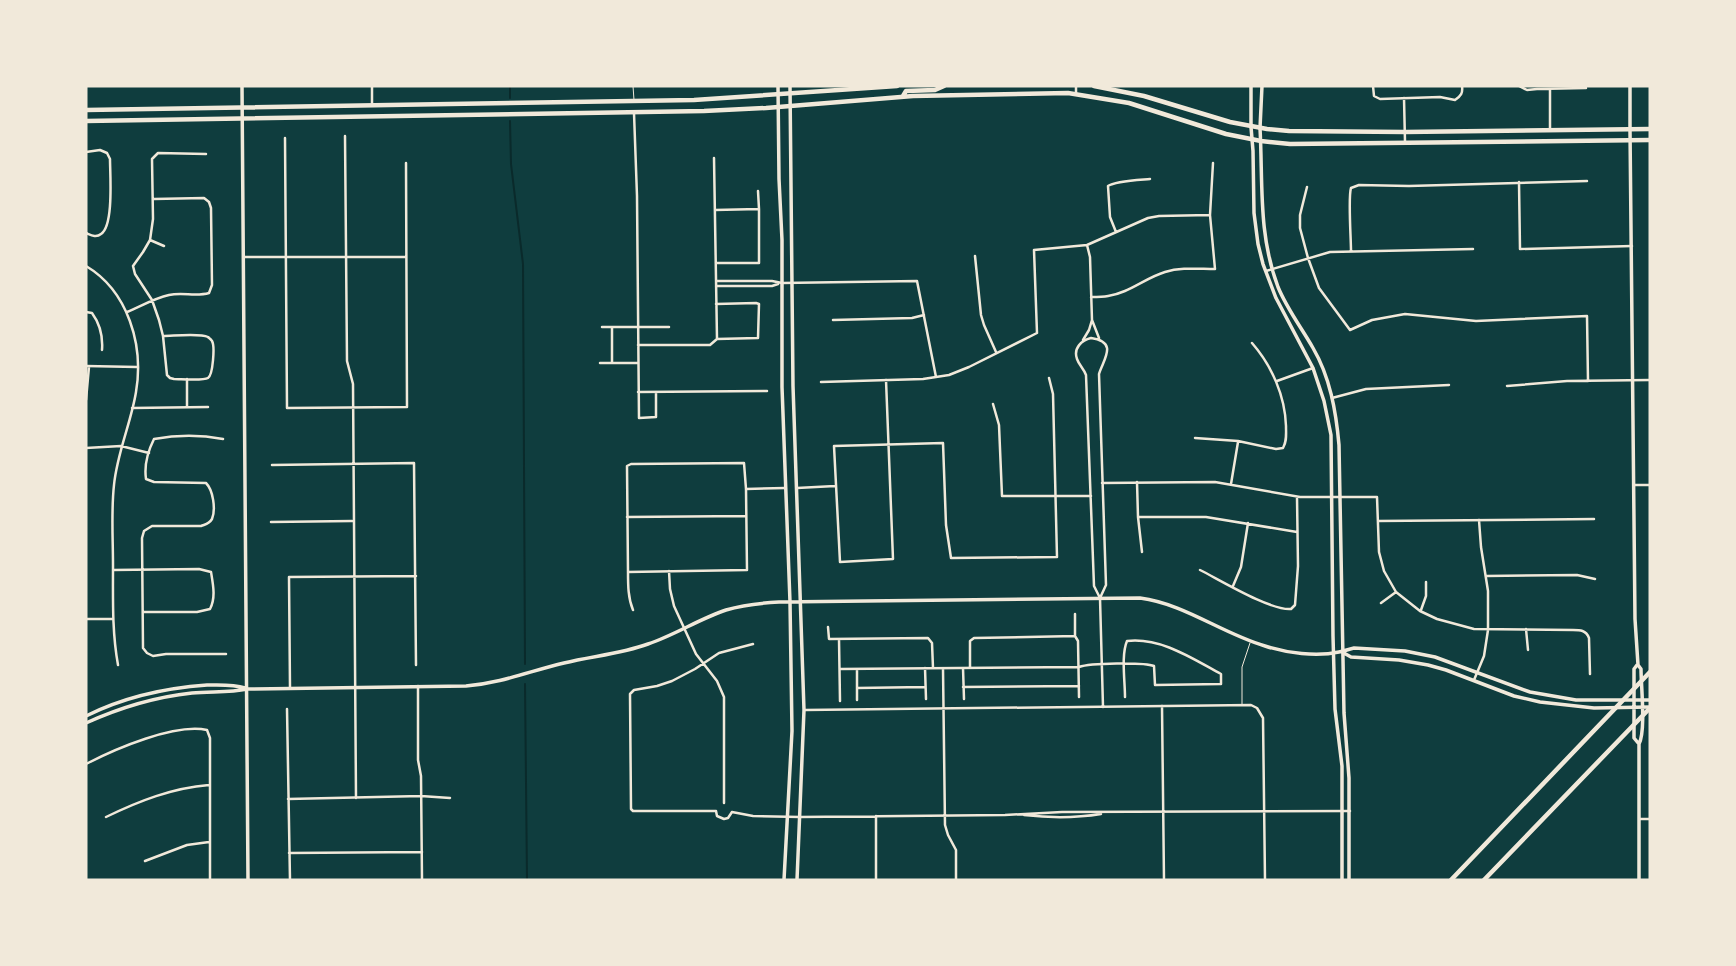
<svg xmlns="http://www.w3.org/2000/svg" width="1736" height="966" viewBox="0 0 1736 966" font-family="'Archivo Narrow',sans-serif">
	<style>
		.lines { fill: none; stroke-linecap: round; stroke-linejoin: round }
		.stream { stroke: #0a2a2b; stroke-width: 2 }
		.service { stroke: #f1e9da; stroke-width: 1 }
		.minor { stroke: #f1e9da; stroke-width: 2.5 }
		.tertiary { stroke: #f1e9da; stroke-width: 3.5 }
		.secondary { stroke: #f1e9da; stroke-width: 3.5 }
		.primary { stroke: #f1e9da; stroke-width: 4.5 }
		.motorway { stroke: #f1e9da; stroke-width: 4.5 }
	</style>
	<rect width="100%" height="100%" fill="#0f3d3e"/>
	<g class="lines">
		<path class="stream" d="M510,86V98
			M510,121L511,164L523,264L525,664
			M525,684L527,880"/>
		<path class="service" d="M633,86L634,100
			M1242,704V667L1250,643"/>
		<path class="minor" d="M372,86V103
			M1076,86V94
			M1373,86L1374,96L1380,99L1440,97L1455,100C1461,96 1463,93 1462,86
			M1519,86L1527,90L1537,89L1586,88
			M1550,89V130
			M1404,98L1405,142
			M634,113L637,196L639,418L656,417V392
			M345,136L347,361L353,384L356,798
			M285,138L287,408L407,407L406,163
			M86,152L100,150L107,153L110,159C110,174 114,226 101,234C96,238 91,235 86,233
			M714,158L717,339
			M1519,182L1520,249L1632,246
			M1307,187L1300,215V228L1308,258L1319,288L1350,330L1372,320L1405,314L1476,321L1587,316L1588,381
			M758,191L759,209
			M715,210L759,209V263H717
			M1116,232L1110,217L1108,186C1115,181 1139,180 1150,179
			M150,240L164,246
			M1087,245L1090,257L1092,320
			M1351,251C1351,238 1348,197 1351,188L1359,185L1409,186L1587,181
			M975,256L981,315L984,325L996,352
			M244,257H405
			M86,266C128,291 144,345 136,392C131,423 117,453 114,485C111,511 113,538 113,565C113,599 112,632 118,665
			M1266,271L1330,252L1473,249
			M716,281H772L782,283L917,281L936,377
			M716,286H772L778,284
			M1091,297C1097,297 1103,297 1108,296C1129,293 1145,278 1165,272C1181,267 1198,269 1215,269L1210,215L1213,163
			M86,312L92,313C100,324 103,337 102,350
			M127,312C141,306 155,298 169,295C183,292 196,297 209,293L212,285L211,208L209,202L204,198L154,199
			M833,320L912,318L924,315
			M602,327H669
			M612,328V363
			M163,336C173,336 200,333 208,337C209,338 211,339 212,341C215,346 213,375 208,378C203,381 181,379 174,379L170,378L167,375L163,336L159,320L152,300L135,274L133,266L143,252L150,240L153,219L152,159L158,153L206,154
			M1091,338C1119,342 1103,360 1099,374L1106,585L1100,598L1094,586L1086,375C1084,369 1079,365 1077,359C1073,348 1082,340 1091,338Z
			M1083,340L1089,330L1092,320L1099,338
			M638,345H710L717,339L758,338L759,304L756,303L716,304
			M600,363H638
			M86,366L137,367
			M187,379V407
			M886,380L893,559L840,562L834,446L943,443L946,525L951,558L1057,557L1053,394L1049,378
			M1277,381L1313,368
			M821,382L923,379L949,375L969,367L1037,333L1034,250L1087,245L1148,218L1159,216L1210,215
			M1507,386L1567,381L1650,380
			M638,392L767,391
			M1332,398L1366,389L1449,385
			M86,400L89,367
			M993,404L999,425L1002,496H1091
			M132,408L208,407
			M1195,438L1238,441L1276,449L1283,448C1287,441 1286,435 1286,426C1285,396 1272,366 1252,343
			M223,439C202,435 176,435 154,439C148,451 144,465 146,479L154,482L206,483C213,490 216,509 212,519C209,524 206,524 201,526H152L144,531L142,538L143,648L147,653L153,656L166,654H226
			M86,448L121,446L149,453
			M272,465L414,463L416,665
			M1137,482L1138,517L1142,552
			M1102,483L1215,482L1300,497H1377L1379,552L1384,571L1396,592L1420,611L1437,619L1474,629L1573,630C1580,630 1586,630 1589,638L1590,674
			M1231,484L1238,442
			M1634,485H1650
			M797,488L835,486
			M746,489L785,488
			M627,517L746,516
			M1138,517H1206L1297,532
			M1378,521L1594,519
			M271,522L352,521
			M113,570L199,569L211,572C213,584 216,598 210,609L197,612H144
			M1200,570C1220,580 1271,611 1291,609L1295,605L1298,566L1297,497
			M669,571L670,589L674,606L696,654L717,681L724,697V803
			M628,572L747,570L746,489L744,463L631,464L627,466L628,572C628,585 628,598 633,610
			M1486,576L1577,575L1595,579
			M1233,586L1241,567L1248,523
			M1100,598L1103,707
			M1381,603L1396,592
			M1421,610L1426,596V582
			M1075,614V636L1078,641L1079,697
			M86,619H113
			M828,627L829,639L928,638L932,643L933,668
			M1526,629L1528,650
			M839,639L840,701
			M970,667V641L974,638L1075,636
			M925,668L926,699
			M963,668L964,699
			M840,669L1079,667C1090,663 1144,662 1154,666L1155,685L1221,684V674C1193,659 1161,637 1127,641C1121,655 1125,681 1125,697
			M857,669V700
			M943,669L945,825L948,835L956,850V880
			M1474,680L1484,656L1488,630V591L1481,547L1479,520
			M418,686V760L421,776L422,880
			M963,687L1079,686
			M290,688L289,577L416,576
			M857,688L925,687
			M1162,706L1164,880
			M287,709L290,880
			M805,710L1251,705L1257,708L1263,718L1265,880
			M86,764C115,749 175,723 207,730L210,738V880
			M288,799L421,796L450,798
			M716,811H633L631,809L630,694L634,690L657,686L672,681L695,669L719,653L753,644
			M716,811L717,816L724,819L728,818L732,812
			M732,812L753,816L800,817L1005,815L1062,812L1350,811
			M1024,815C1050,818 1076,818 1101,814
			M876,816V880
			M106,817C139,801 172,788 209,785
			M1640,819H1650
			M289,853L422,852
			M145,861L187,845L209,842"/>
		<path class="tertiary" d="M1251,86V127
			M1630,86V129
			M1260,128L1262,86"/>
		<path class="secondary" d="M242,86L248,880
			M778,86L779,179L782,240V387L790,602L792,731L784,880
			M790,86L793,386L804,710L797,880
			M1251,127L1253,151L1254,213L1258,244L1263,264L1276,298L1313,368L1324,401L1331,435L1333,636L1335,709L1342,766V880
			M1260,128C1263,183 1258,234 1278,287C1287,309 1301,327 1313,348C1330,377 1336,411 1339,445L1344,713L1349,778V880
			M1630,130L1635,619L1638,665L1641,669C1641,686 1646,731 1639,744V880
			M1342,652L1351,657L1399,660L1428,665L1446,670L1514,696L1540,702L1594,708L1650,707
			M1637,665L1634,669V738L1639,744
			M86,716C124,697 165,688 207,685C220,685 233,684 245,688
			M86,723C119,708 155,697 192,693C210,691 229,693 247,689L466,686C502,683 530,671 564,663C592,656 621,654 648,644C675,635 699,619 726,610C743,605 761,603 779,602L1140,598C1185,604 1221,633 1265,646C1287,653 1316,657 1339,652C1345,651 1349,649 1354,648L1405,651L1435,657L1530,692L1576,700H1650"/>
		<path class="primary" d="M1094,86L1144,96L1230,122L1267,129L1289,131L1405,132L1650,129
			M903,96L906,91L935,90L944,86
			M86,110L694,100L897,86
			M86,121L704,111L766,108L913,96L1068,93L1129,103L1226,134L1261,141L1290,144L1650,140"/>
		<path class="motorway" d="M1451,880L1650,672
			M1484,880L1650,708"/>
	</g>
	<rect width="1736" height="966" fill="none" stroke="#f1e9da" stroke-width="175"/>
</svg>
